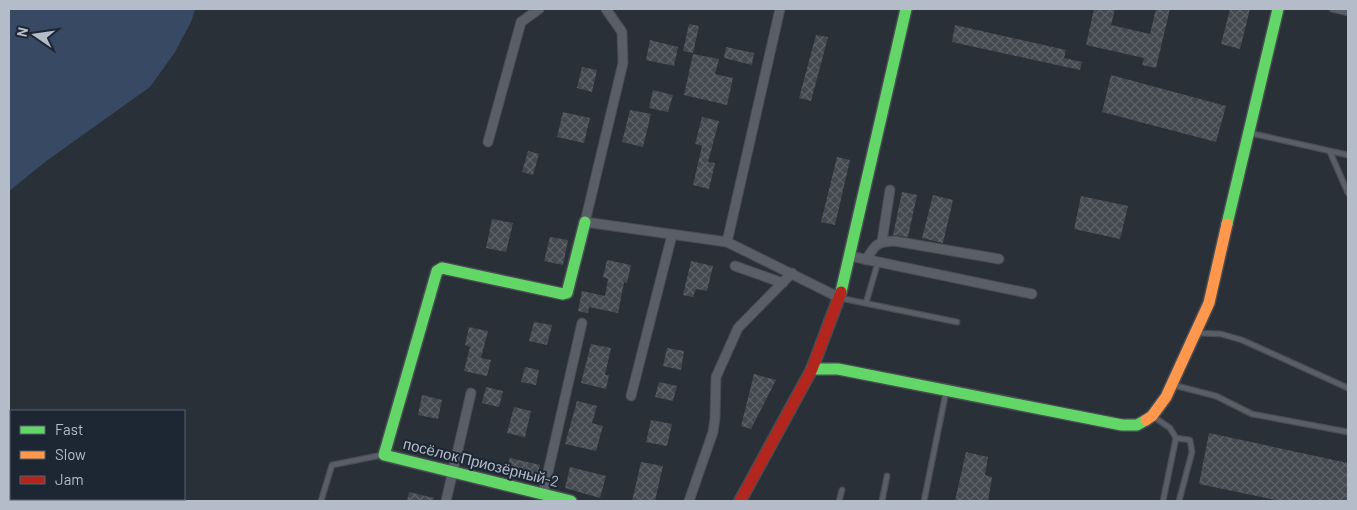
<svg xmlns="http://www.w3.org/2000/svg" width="1357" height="510" viewBox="0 0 1357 510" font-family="Barlow,sans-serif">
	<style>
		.water { fill: #384963 }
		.building { fill: url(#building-cross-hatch) }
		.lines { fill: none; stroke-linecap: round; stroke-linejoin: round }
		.lane-casing { stroke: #484c53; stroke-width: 7 }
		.street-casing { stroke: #484c53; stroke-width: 11 }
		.fast-casing { stroke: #484c53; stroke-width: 14 }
		.slow-casing { stroke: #484c53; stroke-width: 14 }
		.jam-casing { stroke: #484c53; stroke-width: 14 }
		.lane { stroke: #5a5e66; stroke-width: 4.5 }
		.street { stroke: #5a5e66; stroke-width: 9 }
		.fast { stroke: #63d668; stroke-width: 11 }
		.slow { stroke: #ff974d; stroke-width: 11 }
		.jam { stroke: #b3261e; stroke-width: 11 }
		.labels { text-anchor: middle; stroke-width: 4; stroke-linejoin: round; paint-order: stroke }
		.street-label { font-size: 15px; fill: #b4bcc9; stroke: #1d2633 }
	</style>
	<defs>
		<pattern id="building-cross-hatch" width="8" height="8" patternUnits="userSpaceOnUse" patternTransform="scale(1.25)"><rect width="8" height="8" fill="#444950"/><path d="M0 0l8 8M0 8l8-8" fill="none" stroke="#5d6168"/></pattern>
	</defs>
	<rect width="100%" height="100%" fill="#2a3038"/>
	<path class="water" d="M9,9H194L195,10L191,22L175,52L150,87L49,159L9,191Z"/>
	<path class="building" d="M1094,9H1115L1111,25L1150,34L1156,9H1170L1156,68L1142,65L1144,58L1086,45Z
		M1230,9H1250L1240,49L1221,44Z
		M689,24L699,26L693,53L683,51Z
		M955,25L1066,50L1064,58L1082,62L1080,70L952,42Z
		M816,35L828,37L811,101L799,98Z
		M650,40L678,47L674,66L646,60Z
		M726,47L754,53L752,65L724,58Z
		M693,54L719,59L715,74L733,78L727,105L684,95Z
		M582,67L597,70L592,92L577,88Z
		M1111,75L1226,106L1216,142L1102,112Z
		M653,90L673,95L668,112L649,108Z
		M630,110L651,114L643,147L622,142Z
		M563,112L590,118L584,143L557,137Z
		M702,117L719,121L708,162L715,163L709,189L693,185L702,146L695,144Z
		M528,151L539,154L533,175L522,172Z
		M837,157L850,160L835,225L821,222Z
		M902,192L917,195L908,237L893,235Z
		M933,195L953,200L943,243L922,238Z
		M1081,196L1128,206L1120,239L1074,229Z
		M492,219L513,223L506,252L486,248Z
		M550,237L568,240L563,265L544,261Z
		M607,260L631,265L627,283L624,282L618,313L589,307L588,313L578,311L582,291L605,296L608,279L603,277Z
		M691,261L713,266L707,291L696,289L693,297L683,295Z
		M534,322L552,325L547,345L529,341Z
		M469,327L488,331L481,358L491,360L487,376L464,371L470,347L465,345Z
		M591,344L611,348L605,375H609L606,389L581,383Z
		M667,348L684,351L681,370L663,366Z
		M525,367L539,370L536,385L521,382Z
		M754,374L776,380L751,429L741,426Z
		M659,382L677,386L673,401L655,397Z
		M486,387L503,391L499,407L482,403Z
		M422,395L442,400L438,419L418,415Z
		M577,401L597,406L592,423L603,426L596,451L565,444Z
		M514,407L531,411L525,437L507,433Z
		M651,420L672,424L667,446L646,442Z
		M1209,433L1348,463V501H1280L1199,484Z
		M966,452L988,457L985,475L992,477L988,501H955Z
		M510,458L540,465L536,481L506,473Z
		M641,462L663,466L655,501H632Z
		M570,467L606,476L600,498L565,488Z
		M409,492L434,498L433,501H407Z"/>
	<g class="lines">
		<g class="lane-casing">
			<path id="lane" d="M1332,9L1348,13
				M1250,133L1348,155
				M1330,152L1348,193
				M840,298L957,322
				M866,303L878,262
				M1197,333L1221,334L1242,340L1348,388
				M1173,385L1216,396L1252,414L1348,432
				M1154,417L1170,428L1176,438L1163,501
				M1176,438L1190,440L1192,452L1179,501
				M321,501L332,465L382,455
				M839,501L842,490
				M882,501L887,476
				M924,501L946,392"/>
		</g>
		<g class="street-casing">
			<path id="street" d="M606,9L622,32L623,63L585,222L727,242L840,298
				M488,142L521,22L539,9
				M882,241L890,190
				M727,242L780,9
				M850,256L1032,294
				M866,260C875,245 876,242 894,241L999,259
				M735,266L783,283
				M631,396L672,235
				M543,494L582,323
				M446,501L471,393
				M689,501L713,432L715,418L716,377L738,328L792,273"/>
		</g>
		<g class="fast-casing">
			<path id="fast" d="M1227,224L1278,9
				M841,292L906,9
				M812,369H838L1122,425H1137L1146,420
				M571,501L384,455L437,271L442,268L563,294L567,293L585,222"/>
		</g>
		<g class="slow-casing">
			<path id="slow" d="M1146,420L1152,416L1166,397L1209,303L1227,224"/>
		</g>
		<g class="jam-casing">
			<path id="jam" d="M740,501L812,369L841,292"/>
		</g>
		<use href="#lane" class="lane"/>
		<use href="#street" class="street"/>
		<use href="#fast" class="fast"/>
		<use href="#slow" class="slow"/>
		<use href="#jam" class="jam"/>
	</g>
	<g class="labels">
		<g class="street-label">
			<text transform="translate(481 463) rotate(14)" y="5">посёлок Приозёрный-2</text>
		</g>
	</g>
	<rect width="1357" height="510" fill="none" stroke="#b4bcc9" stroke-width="20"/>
	<rect x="10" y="410" width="175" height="90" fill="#1d2633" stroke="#59626f"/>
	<rect x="20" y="426" width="25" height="8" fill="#63d668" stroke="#59626f"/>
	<text x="55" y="435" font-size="15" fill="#b4bcc9">Fast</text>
	<rect x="20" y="451" width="25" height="8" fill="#ff974d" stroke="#59626f"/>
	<text x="55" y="460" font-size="15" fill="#b4bcc9">Slow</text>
	<rect x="20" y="476" width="25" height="8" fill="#b3261e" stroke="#59626f"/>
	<text x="55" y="485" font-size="15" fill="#b4bcc9">Jam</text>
	<g transform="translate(35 35) rotate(283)" stroke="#1d2633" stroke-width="4" paint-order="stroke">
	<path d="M0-4L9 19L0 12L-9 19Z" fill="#b4bcc9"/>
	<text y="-8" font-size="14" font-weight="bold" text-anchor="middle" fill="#b4bcc9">N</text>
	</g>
</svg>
